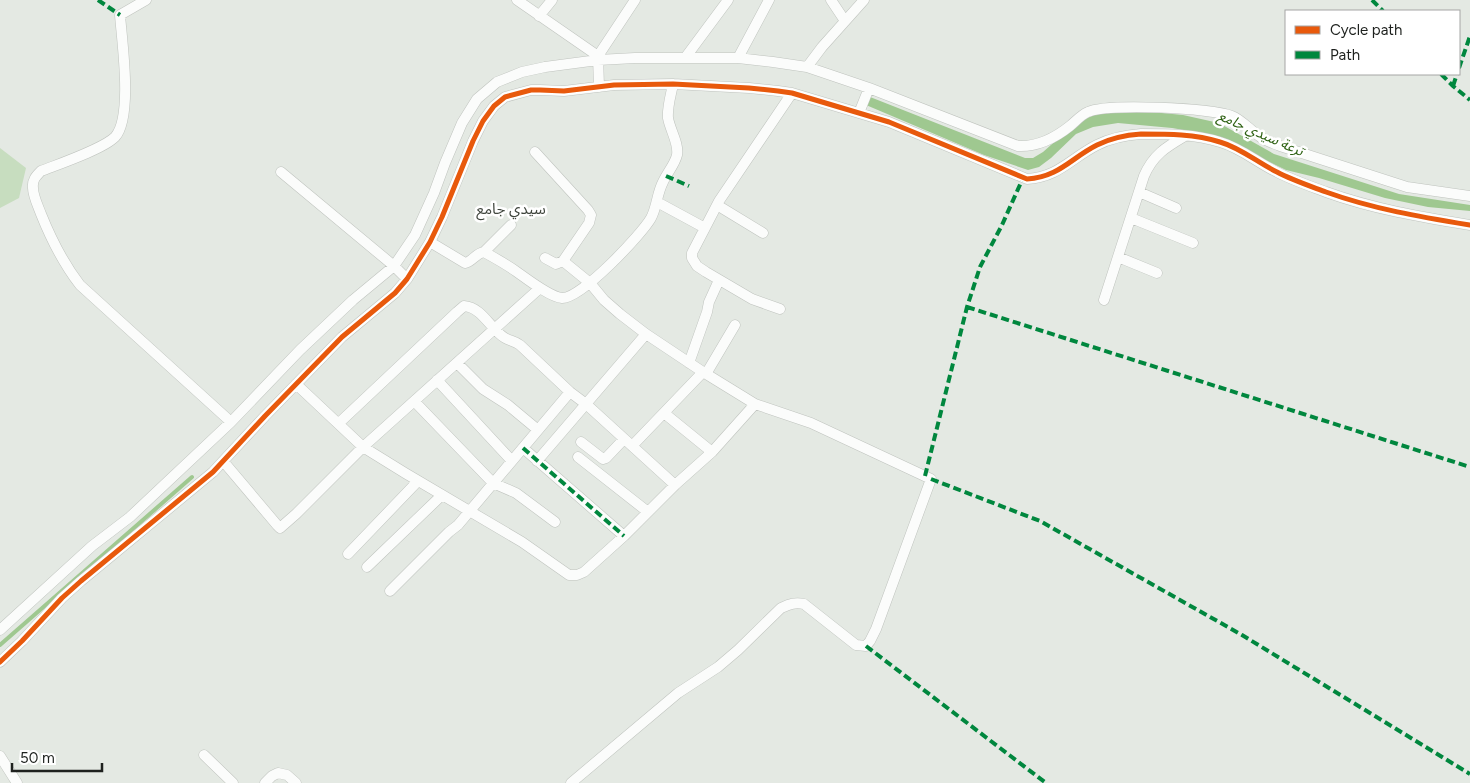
<svg xmlns="http://www.w3.org/2000/svg" width="1470" height="783" viewBox="0 0 1470 783" font-family="Figtree,'Noto Sans Arabic',sans-serif">
	<style>
		.green { fill: #c7ddbf }
		.water { fill: #9fc890 }
		.lines { fill: none; stroke-linecap: round; stroke-linejoin: round }
		.stream { stroke: #9fc890; stroke-width: 4 }
		.minor-casing { stroke: #bfc3be; stroke-width: 11 }
		.minor { stroke: #fbfcfb; stroke-width: 10 }
		.quiet { stroke: #00873e; stroke-width: 4; stroke-dasharray: 8 4; stroke-linecap: butt }
		.cycleway-casing { stroke: #fff; stroke-width: 8 }
		.cycleway { stroke: #e8590c; stroke-width: 5 }
		.labels { text-anchor: middle; stroke-width: 5; stroke-linejoin: round; paint-order: stroke }
		.water-label { font-size: 14px; font-style: italic; fill: #2c6011; stroke: #fff }
		.quarter-label { font-size: 15px; fill: #40463e; stroke: #fff }
	</style>
	<rect width="100%" height="100%" fill="#e4e9e3"/>
	<path class="green" d="M0,148L26,168L19,198L0,208Z"/>
	<path class="water" d="M865,95L1025,158H1033L1043,152L1077,122L1097,114L1141,111L1183,115L1219,123L1274,154L1399,194L1470,205V211L1428,207L1385,198L1319,178L1286,170L1213,135L1172,128L1118,123L1093,127L1076,134L1051,158L1039,167L1028,170L984,155L866,105Z"/>
	<g class="lines">
		<path class="stream" d="M0,645L192,477"/>
		<g class="minor-casing">
			<path id="minor" d="M146,0L120,15C122,42 133,117 115,137C103,149 59,164 41,171C36,176 32,180 33,188C33,196 38,206 41,214C51,239 63,263 80,285L231,422
				M517,0L598,56
				M831,0L845,21
				M539,16L552,0
				M685,58L728,0
				M738,58L769,0
				M807,67L822,47L864,0
				M599,87L598,56L635,0
				M859,113L869,88
				M535,152L588,210L591,215L589,223L563,261
				M281,172L394,266L407,279
				M1139,192L1176,208
				M657,202L705,228
				M717,205L763,233
				M1131,218L1193,243
				M430,242L465,263C472,262 476,253 484,252C495,258 506,264 517,272C527,279 550,297 562,298C581,299 642,234 651,218C657,207 657,193 663,182C667,173 675,164 677,155C679,143 670,130 668,118C667,107 671,95 673,84
				M484,252L511,225
				M1118,257L1157,273
				M545,258L556,264L563,261L590,283L604,300L620,314L646,334L703,372L755,404L811,423L931,479L876,629L870,641L866,646L856,645L804,604C795,602 790,604 781,608L738,650L718,667L678,693L571,783
				M1104,300L1144,176C1153,155 1166,147 1185,136
				M780,309L752,299L706,272L697,266L692,258V253L719,201L792,93
				M457,363L483,389L508,405L538,430
				M689,363L707,312L709,302L719,280
				M706,374L735,325
				M437,380L512,461
				M296,384L363,447L405,473L522,542L569,575H577L584,572L624,536L675,485L712,452L755,404
				M414,401L493,483L516,493L555,522
				M664,413L712,452
				M339,423L457,312L464,306C482,307 491,330 505,338C510,341 515,341 520,345L570,392L586,404L675,485
				M581,442L603,459L606,458L624,439
				M632,446L703,372
				M523,448L624,536
				M578,457L648,512
				M223,461L277,525L280,528L296,514L363,447L540,288
				M537,461L646,334
				M348,554L418,481
				M367,567L442,495
				M390,591L449,532L458,525L570,392
				M0,630L92,546L130,517L231,422L300,350L353,300L394,266L415,235L434,193L445,163L462,123L477,99L497,82L522,72L545,67L598,60L635,58H738L773,62L807,67L869,88L1018,146C1037,147 1055,138 1070,126C1076,121 1081,115 1088,112C1105,103 1213,108 1232,116C1242,120 1250,130 1259,136C1265,141 1273,143 1280,146L1407,187L1470,196
				M0,662L22,641L62,598L81,581L213,472L265,416L342,337L395,293L407,279L430,242L442,217L473,141L483,121L494,106L505,97L531,90H540L564,91L614,85L673,84L749,88L778,91L792,93L889,122L1027,179C1059,177 1071,158 1097,145C1111,138 1126,135 1141,134C1168,134 1195,134 1220,142C1241,148 1258,163 1277,172C1292,180 1310,186 1326,192C1373,209 1421,217 1470,225
				M204,755L233,783
				M0,756L17,783
				M265,783L272,776L278,773L287,775L296,783"/>
		</g>
		<use href="#minor" class="minor"/>
		<path class="quiet" d="M98,0L120,15
			M1372,0L1383,11
			M1459,68L1470,36
			M1441,74L1453,86L1470,100
			M1453,86L1457,74
			M666,176L689,186
			M967,307L1470,467
			M523,448L624,536
			M925,476L967,307L980,267L1002,225L1023,178
			M931,479L1040,521L1242,635L1470,774
			M866,646L1046,783"/>
		<g class="cycleway-casing">
			<path id="cycleway" d="M0,662L22,641L62,598L81,581L213,472L265,416L342,337L395,293L407,279L430,242L442,217L473,141L483,121L494,106L505,97L531,90H540L564,91L614,85L673,84L749,88L778,91L792,93L889,122L1027,179C1059,177 1071,158 1097,145C1111,138 1126,135 1141,134C1168,134 1195,134 1220,142C1241,148 1258,163 1277,172C1292,180 1310,186 1326,192C1373,209 1421,217 1470,225"/>
		</g>
		<use href="#cycleway" class="cycleway"/>
	</g>
	<g class="labels">
		<g class="water-label">
			<text transform="translate(1261 133) rotate(24)" y="5">ترعة سيدي جامع</text>
		</g>
		<g class="quarter-label">
			<text x="511" y="214">سيدي جامع</text>
		</g>
	</g>
	<rect x="1285" y="10" width="175" height="65" fill="#ffffff" stroke="#a5a6a5"/>
	<rect x="1295" y="26" width="25" height="8" fill="#e8590c" stroke="#a5a6a5"/>
	<text x="1330" y="35" font-size="15" fill="#1e211e">Cycle path</text>
	<rect x="1295" y="51" width="25" height="8" fill="#00873e" stroke="#a5a6a5"/>
	<text x="1330" y="60" font-size="15" fill="#1e211e">Path</text>
	<path d="M12 763v8h90v-8" fill="none" stroke="#1e211e" stroke-width="2.5"/>
	<text x="20" y="763" font-size="15" fill="#1e211e" stroke="#ffffff" stroke-width="4" paint-order="stroke">50 m</text>
</svg>
